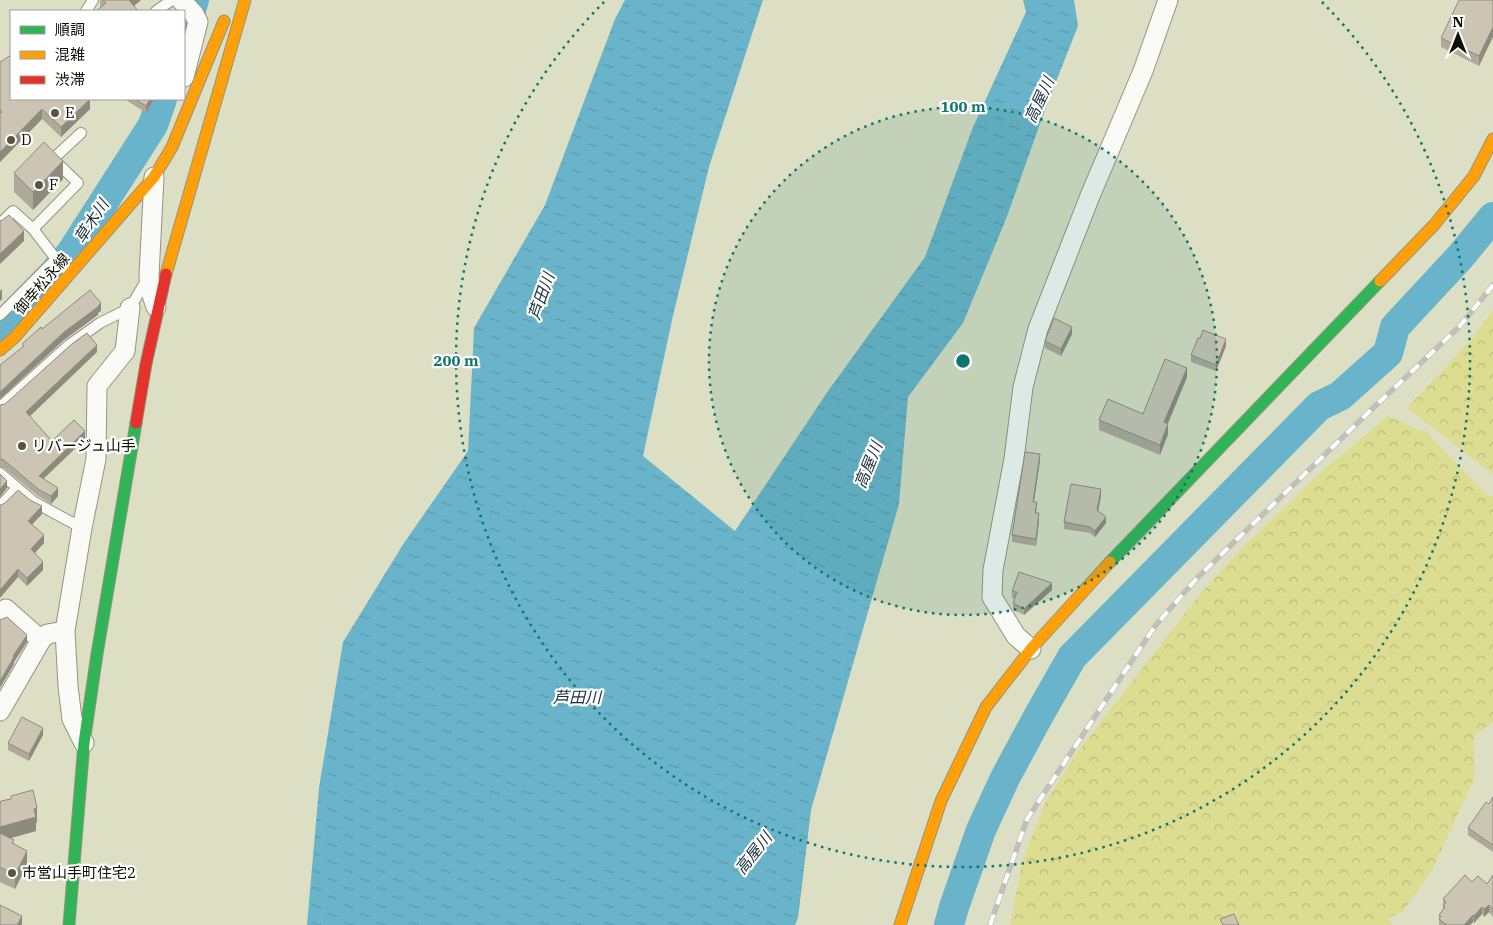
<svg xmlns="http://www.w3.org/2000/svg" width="1493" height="925" viewBox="0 0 1493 925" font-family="'IBM Plex Serif','Noto Sans JP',serif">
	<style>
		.forest { fill: url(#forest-crowns) }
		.water { fill: url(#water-ripples) }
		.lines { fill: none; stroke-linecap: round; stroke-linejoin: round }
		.river { stroke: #69b4ca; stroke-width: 30 }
		.lane-casing { stroke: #939580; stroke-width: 12 }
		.street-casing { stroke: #939580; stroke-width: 21 }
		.fast-casing { stroke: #939580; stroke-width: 13 }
		.slow-casing { stroke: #939580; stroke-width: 13 }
		.jam-casing { stroke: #939580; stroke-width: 13 }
		.lane { stroke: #fafaf6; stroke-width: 10 }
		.street { stroke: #fafaf6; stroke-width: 19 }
		.fast { stroke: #30b455; stroke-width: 11 }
		.slow { stroke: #ff9f0a; stroke-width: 11 }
		.jam { stroke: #e5322d; stroke-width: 11 }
		.rail-casing { stroke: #c0c0ba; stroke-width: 5.5 }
		.rail { stroke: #fff; stroke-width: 4; stroke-dasharray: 11; stroke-linecap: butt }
		.wall { fill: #afa99b }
		.shaded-wall { fill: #8f8a7e }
		.building { fill: #ccc5b4; stroke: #8f8a7e }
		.ring { fill: none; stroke: #0f766e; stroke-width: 2.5; stroke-dasharray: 2.5 5 }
		.poi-dot { fill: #565645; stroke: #fff; stroke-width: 2 }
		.labels { text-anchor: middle; stroke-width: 4.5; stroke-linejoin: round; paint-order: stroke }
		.poi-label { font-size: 15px; fill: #0d0d00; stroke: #fff; text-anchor: start }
		.street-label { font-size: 15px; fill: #0d0d00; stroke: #fff }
		.water-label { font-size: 16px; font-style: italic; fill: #182e39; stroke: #fff }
		.centre { fill: #0f766e; stroke: #fff; stroke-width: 2.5 }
		.ring-label { font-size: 15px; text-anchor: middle; font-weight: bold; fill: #0f766e; stroke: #fff; stroke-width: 4.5; stroke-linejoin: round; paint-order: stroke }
	</style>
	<defs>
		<pattern id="forest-crowns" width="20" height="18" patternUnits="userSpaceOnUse" patternTransform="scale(1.25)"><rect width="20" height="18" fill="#dcdd91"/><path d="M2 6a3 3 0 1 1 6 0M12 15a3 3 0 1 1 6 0" fill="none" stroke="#bcbc7b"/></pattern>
		<pattern id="water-ripples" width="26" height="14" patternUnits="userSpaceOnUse" patternTransform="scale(1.25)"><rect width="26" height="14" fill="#69b4ca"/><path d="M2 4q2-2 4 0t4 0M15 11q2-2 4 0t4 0" fill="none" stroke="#5a9aac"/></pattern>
	</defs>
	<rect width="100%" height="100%" fill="#dddfc4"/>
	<path class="forest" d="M1493,310V474L1407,408L1470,341Z
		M1388,416L1427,433L1487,495L1493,496V722L1474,736L1475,777L1431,872L1403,911L1388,918L1393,925H1010L1023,859L1045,803L1076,754L1196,599L1235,555L1321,472Z"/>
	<path class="water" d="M625,0H763L709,167L672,320L643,456L735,531L828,391L925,257L973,127L1026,12L1023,0H1074L1078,26L1046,107L1006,219L963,323L908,397L899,504L811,810L798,918L795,925H307L319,788L343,642L404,543L468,451L474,328L545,205L615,19Z"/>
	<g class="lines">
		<path class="river" d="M184,33L194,0
			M0,328L53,274L71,253L153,125L162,99
			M949,925L954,907L981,830L1005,778L1039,715L1072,657L1319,406L1340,396L1388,353L1395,327L1460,257L1493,217"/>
		<g class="lane-casing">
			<path id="lane" d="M86,11L93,0
				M156,11L172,0
				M0,224L13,211L33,229L56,259L69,272
				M33,229L78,183L53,159L81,133
				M0,315L56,259
				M0,407L69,345L100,323L130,308L147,279
				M0,473L34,502L82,528
				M0,506L17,488"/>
		</g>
		<g class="street-casing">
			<path id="street" d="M181,0L194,14L198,22L184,77
				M154,177L149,276L150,289L156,307
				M0,617L6,609L41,640
				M1031,649L1016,636L992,597L993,570L1014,459L1023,387L1038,329L1090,196L1143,71L1168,0
				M0,711L41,640L47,634L65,631
				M84,743L72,719L68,686L65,631L82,528L96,459L97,386L125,351L130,308"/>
		</g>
		<g class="fast-casing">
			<path id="fast" d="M1110,562L1380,281
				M69,925L84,743L97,654L136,423"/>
		</g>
		<g class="slow-casing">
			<path id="slow" d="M166,274L245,0
				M1380,281L1434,225L1474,176L1493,139
				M0,350L15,337L154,177L172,147L224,21
				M900,925L941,801L986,707L1031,649L1110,562"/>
		</g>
		<g class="jam-casing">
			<path id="jam" d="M136,423L146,364L166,274"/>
		</g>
		<use href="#lane" class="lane"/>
		<use href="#street" class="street"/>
		<use href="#fast" class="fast"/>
		<use href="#slow" class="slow"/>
		<use href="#jam" class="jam"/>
		<g class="rail-casing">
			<path id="rail" d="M990,925L1027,819L1155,626L1198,577L1370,411L1459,327L1493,285"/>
		</g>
		<use href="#rail" class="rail"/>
	</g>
	<path class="wall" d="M100,0H141L134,6L101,7L100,6Z
		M1493,0L1479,66L1441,47V38Z
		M0,62L90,109L61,137L42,119L0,162Z
		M126,99H154L146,113L126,100Z
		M14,173L63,179L33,210L14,192Z
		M1072,334L1061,356L1045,348V341Z
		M1226,346L1216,371L1191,362V355Z
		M97,352L29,416L52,441L85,439L43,479L58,496L51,504L38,496L4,468L0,467V405L5,404Z
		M1187,377L1168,424V434L1160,455L1099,430V420L1143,414Z
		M1040,460L1034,502L1037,509L1036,513L1039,520L1036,546L1012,542V535Z
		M1101,496L1098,511L1106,523L1095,537L1090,533L1064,529V522Z
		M0,505L42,514L32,524L44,543L35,553L43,570L27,586L18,577Z
		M1052,590L1024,615L1013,610V603L1015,599L1012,598V591Z
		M43,735L29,761L8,750V743Z
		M11,796L37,822L36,823V831L11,838L27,865L15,889L0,882V804L11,799Z
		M1493,797V852L1468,835V828L1489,804Z
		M1493,875V917L1489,912L1484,917L1482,914L1474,923L1473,922L1470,925H1439V915L1443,909V899L1472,882L1487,884Z"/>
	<path class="shaded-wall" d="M129,0H141L129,10Z
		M1493,27V37L1479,66V56Z
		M90,99V109L61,137V127Z
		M150,99H154L146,113V106Z
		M42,109V119L0,162V152Z
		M63,161V179L33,210V192Z
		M24,231V241L0,264V254Z
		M2,289V299L0,301V291Z
		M101,303V311L98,313V315L64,340L0,399V392L64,332Z
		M1072,327V334L1061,356V349Z
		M1226,339V346L1216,371V365Z
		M97,345V352L26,420V412Z
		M1187,368V377L1164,432V422Z
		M1168,424V434L1160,455V445Z
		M85,431V439L39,483V476Z
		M1040,454V460L1033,508V502Z
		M7,481V488L0,497V489Z
		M58,488V496L51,504V496Z
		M1101,489V496L1097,517V510Z
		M42,506V514L28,529V521Z
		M1039,513V520L1036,546V539Z
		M1106,517V523L1095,537V531Z
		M44,535V543L31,557V549Z
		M43,562V570L27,586V578Z
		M18,569V577L0,598V590Z
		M1052,583V590L1024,615V609Z
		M27,635V642L14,662V664L0,688V681L13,656Z
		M43,728V735L29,761V754Z
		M37,808V822L36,823V831L0,841V827L34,809Z
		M27,851V865L15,889V875Z
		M1489,905V912L1484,917V909Z
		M1482,907V914L1474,923V916Z
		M1473,915V922L1470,925H1464Z
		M22,916V925H17Z"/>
	<path class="building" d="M103,0H129L138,11H96L106,3Z
		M1459,0H1493V27L1479,56L1441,38Z
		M11,55V99H90L61,127L42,109L0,152V113L2,112L0,110V62Z
		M135,99H150L146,106Z
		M44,142L63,161L33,192L14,173Z
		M9,215L24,231L0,254V220L1,221Z
		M90,290L101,303L98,306V307L64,332L0,392V365L24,346L22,344L41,327L42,329Z
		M1054,318L1072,327L1061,349L1045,341Z
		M1203,330L1226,339L1216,365L1191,355L1198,338H1200Z
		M87,333L97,345L26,412L52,441L74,420L85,431L39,476L58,488L51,496L38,489L4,460L0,459V405L5,404L73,343Z
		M1165,359L1187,368L1164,422L1168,424L1160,445L1099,420L1108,399L1143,414Z
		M1025,452L1040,454L1033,502H1037L1035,513H1039L1036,539L1012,535Z
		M0,474L7,481L0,489Z
		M1071,484L1101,489L1097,510L1106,517L1095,531L1090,527L1064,522Z
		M18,490L30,500L42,506L28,521L44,535L31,549L43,562L27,578L18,569L0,590V505H1L5,503Z
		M1019,572L1052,583L1024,609L1013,603L1017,592L1012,591Z
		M7,617L27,635L13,656L14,657L0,681V620Z
		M22,717L43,728L29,754L8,743Z
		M33,790L37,808L34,809L36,817L0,827V804L1,801L11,799V796Z
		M1493,797V845L1468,828L1486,802L1489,804Z
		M0,833L14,840L12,843L27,851L15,875L0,867Z
		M1465,875L1472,882L1478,876L1487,884L1493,875V909L1489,905L1484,909L1482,907L1474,916L1473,915L1464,925H1447L1439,919L1441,916L1439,915L1445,907L1443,906L1446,902L1443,899Z
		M0,905L22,916L17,925H0Z
		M1234,914L1239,925H1223L1220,919Z"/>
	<circle cx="963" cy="361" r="254" fill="#0f766e" fill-opacity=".12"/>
	<g class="ring">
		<circle cx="963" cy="361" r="254"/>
		<path d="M1322 2A507 507 0 1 1 604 2"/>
	</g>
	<g class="poi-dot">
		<circle cx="55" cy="113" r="5"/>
		<circle cx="11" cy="140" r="5"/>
		<circle cx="39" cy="185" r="5"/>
		<circle cx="22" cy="446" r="5"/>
		<circle cx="12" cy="873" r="5"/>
	</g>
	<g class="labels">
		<g class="poi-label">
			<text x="65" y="118">E</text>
			<text x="21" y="145">D</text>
			<text x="49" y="190">F</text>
			<text x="32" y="451">リバージュ山手</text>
			<text x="22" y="878">市営山手町住宅2</text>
		</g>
		<g class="street-label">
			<text transform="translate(42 284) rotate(-49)" y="5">御幸松永線</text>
		</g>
		<g class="water-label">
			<text transform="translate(1039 100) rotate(-65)" y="6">高屋川</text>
			<text transform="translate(91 221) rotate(-57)" y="6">草木川</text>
			<text transform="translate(541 296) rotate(-71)" y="6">芦田川</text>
			<text transform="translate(868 465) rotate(-68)" y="6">高屋川</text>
			<text x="577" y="703">芦田川</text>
			<text transform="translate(753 853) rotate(-52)" y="6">高屋川</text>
		</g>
	</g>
	<circle cx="963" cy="361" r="8" class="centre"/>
	<g class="ring-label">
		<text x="963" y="112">100 m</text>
		<text x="456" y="366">200 m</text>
	</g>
	<rect x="10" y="10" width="175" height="90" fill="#ffffff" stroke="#9e9e99"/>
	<rect x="20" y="26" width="25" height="8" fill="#30b455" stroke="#9e9e99"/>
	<text x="55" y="35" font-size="15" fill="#0d0d00">順調</text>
	<rect x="20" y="51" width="25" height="8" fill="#ff9f0a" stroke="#9e9e99"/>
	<text x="55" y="60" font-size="15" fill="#0d0d00">混雑</text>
	<rect x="20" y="76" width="25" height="8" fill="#e5322d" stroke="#9e9e99"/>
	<text x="55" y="85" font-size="15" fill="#0d0d00">渋滞</text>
	<g transform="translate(1458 35)" stroke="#ffffff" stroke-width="4" paint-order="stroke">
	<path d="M0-4L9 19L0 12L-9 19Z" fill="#0d0d00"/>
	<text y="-8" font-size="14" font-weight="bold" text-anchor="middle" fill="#0d0d00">N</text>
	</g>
</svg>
